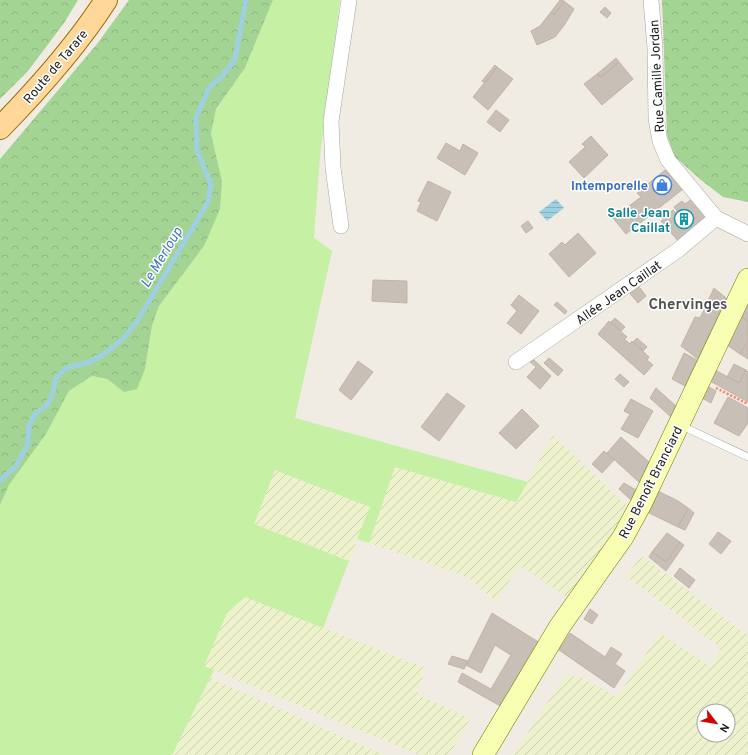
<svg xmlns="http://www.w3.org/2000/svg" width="748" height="755" viewBox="0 0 748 755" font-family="Overpass,sans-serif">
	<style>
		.farmland { fill: url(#farmland-furrows); fill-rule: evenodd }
		.grass { fill: #c6f0a3 }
		.forest { fill: url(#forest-crowns) }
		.water { fill: url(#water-rules) }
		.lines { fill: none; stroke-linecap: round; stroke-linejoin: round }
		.stream { stroke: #9fd0e2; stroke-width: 5 }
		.building { fill: #c8bfb6; stroke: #c3b3a4 }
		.lane-casing { stroke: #a5a5a5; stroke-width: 8 }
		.street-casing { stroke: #a5a5a5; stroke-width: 16 }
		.secondary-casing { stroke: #687a00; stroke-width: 22 }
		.primary-casing { stroke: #986c00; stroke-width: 24 }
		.path { stroke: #ff7b65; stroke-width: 2.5; stroke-dasharray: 2 2; stroke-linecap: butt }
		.lane { stroke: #fff; stroke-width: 7 }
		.street { stroke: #fff; stroke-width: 15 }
		.secondary { stroke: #f8ffb2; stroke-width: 21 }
		.primary { stroke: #ffd799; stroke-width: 22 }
		.labels { text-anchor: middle; stroke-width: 3; stroke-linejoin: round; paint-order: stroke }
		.street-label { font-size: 13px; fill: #1e1e1e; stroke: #fff }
		.shop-label { font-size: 13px; font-weight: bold; fill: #366cbe; stroke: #fff; text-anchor: end }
		.culture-label { font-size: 13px; font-weight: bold; fill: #0d838f; stroke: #fff; text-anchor: end }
		.water-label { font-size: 14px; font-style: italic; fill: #4177b7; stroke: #fff }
		.quarter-label { font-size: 15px; font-weight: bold; fill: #515151; stroke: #fff }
	</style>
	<defs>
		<pattern id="farmland-furrows" width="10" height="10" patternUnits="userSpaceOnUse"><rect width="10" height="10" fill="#edf1cc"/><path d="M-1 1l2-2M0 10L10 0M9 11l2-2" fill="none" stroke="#cbceaf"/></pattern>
		<pattern id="forest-crowns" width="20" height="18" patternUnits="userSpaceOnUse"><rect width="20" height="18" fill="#a4d493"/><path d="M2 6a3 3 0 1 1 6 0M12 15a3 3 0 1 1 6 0" fill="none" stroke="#8db67e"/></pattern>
		<pattern id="water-rules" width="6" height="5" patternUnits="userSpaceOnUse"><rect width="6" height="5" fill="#9fd0e2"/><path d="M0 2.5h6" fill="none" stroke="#88b2c1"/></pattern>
	</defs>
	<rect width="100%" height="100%" fill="#f0ece3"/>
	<path class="farmland" d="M553,435L627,506L610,540L567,597L519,565L496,602L468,577L369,543L395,467L516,502Z
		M275,470L370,507L349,561L254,524Z
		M642,556L748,636V755H513L565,676L580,677L617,697L660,633L710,666L721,648L626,576ZM704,711H728V735H704Z
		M245,597L425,668L417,694L470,719L449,755H419L204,666L227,613Z
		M210,678L384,755H172Z"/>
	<path class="grass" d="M273,0H340L320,156L314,238L332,251L295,418L528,482L516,502L395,467L369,543L357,539L370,507L275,470L254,524L349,561L323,628L245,597L227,613L204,666L214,670L172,755H0V505L9,485L46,434L69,391L92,376L107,379L124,392L145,369L152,326L159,306L204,246L222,181L211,134L216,109L245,68Z"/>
	<path class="forest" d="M0,0H78L64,23L28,71L0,99Z
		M129,0H273L245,68L216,109L211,134L222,181L220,209L204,246L159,306L152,326L145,369L137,389L124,392L107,379L92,376L69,391L46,434L9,485L0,505V159L97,44Z
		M662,0H748V202L723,197L701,180L674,156L667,135Z"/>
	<path class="water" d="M556,199L564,208L547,221L539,212Z"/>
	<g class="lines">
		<path class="stream" d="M0,481L16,466L28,444L29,426L35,414L47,405L52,396L56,378L66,368L90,362L104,354L123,339L138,320L208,202L211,185L197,150L196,117L209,88L224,74L235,59L246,0"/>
	</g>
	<path class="building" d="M560,0L564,1L554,15L551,12Z
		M564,1L574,9L565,24L555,37L537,45L531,31L540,26L551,12L554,15Z
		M605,7L611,13L607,18L600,12Z
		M616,58L619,62L601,77L597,74Z
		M619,62L633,79L602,105L584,84L597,74L601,77Z
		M495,65L497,67L485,83L482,81Z
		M497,67L513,79L488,110L473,97Z
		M496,110L509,120L500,132L487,122Z
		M591,136L608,155L584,178L569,162L585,147L582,144Z
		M446,143L460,151L463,144L478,153L465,175L437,158Z
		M665,170L683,189L626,234L613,218L641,197L637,193Z
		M428,181L451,192L437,221L417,211L421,202L418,201Z
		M692,199L708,217L679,242L661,221L673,210L676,213L678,212L674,207L682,201L685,204Z
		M528,221L533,228L526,233L521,226Z
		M578,233L596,253L569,277L549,254L562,242L565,245Z
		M373,280L407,281V303L372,301Z
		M637,284L646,296L638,303L628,291Z
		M714,288L726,298L698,359L681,346L695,317L700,318Z
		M519,295L539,311L521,334L507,323L517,311L511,305Z
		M557,302L567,311L565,314L554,305Z
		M746,304L748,305V321L741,316Z
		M741,316L748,321V341L740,354L727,345Z
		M615,318L625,327L621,331L611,322Z
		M609,321L627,337L624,339L630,344L632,341L649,357L647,360L653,365L644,375L598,334Z
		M637,338L647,347L643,351L633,342Z
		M748,341V359L740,354Z
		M684,353L697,360L685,386L672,379Z
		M532,358L551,376L540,389L527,377L536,367L529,361Z
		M549,358L563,370L558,376L544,363Z
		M358,361L373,372L351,400L339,390Z
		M734,364L746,370L739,383L727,377Z
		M715,370L739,383L746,370L748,372V402L710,381Z
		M620,374L629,382L624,387L615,379Z
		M707,386L716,391L711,403L702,398Z
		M656,388L676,406L671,417L650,398Z
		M447,393L465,406L439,441L421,427Z
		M728,397L748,408V423L739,436L714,423Z
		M631,399L653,411L638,438L621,429L630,414L624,411Z
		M522,409L539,426L516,449L499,433Z
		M621,437L649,462L640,483L607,453Z
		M604,451L614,460L602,473L592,464Z
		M624,483L636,490L631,500L619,489Z
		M658,491L678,501L688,508L678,527L647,512Z
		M688,508L694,513L685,530L678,527Z
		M718,532L731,541L721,554L709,544Z
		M667,533L680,542L666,562L652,552Z
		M680,542L684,545L666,571L649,557L652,552L666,562Z
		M680,568L695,580L689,588L674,576Z
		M590,609L598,615L592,624L584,619Z
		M492,613L540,643L502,707L458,682L462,673L491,689L511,655L495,645L481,673L466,665Z
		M570,633L605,657L611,647L622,654L615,664L625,671L614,688L559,650Z
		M452,656L468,661L464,669L448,664Z"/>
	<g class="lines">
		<g class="lane-casing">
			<path id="lane" d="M680,425L748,457"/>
		</g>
		<g class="street-casing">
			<path id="street" d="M651,0L655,48L656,118L660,141L668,160L716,218L748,234
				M341,226L333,168L331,121L349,0
				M516,362L678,250L716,218"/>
		</g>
		<g class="secondary-casing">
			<path id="secondary" d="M483,755L560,626L623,537L641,504L748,279"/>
		</g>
		<g class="primary-casing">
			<path id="primary" d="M0,128C38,89 76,47 106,0"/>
		</g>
		<path class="path" d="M716,388L748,404"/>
		<use href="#lane" class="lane"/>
		<use href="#street" class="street"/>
		<use href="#secondary" class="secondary"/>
		<use href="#primary" class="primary"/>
	</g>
	<defs>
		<g id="shop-ring" transform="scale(1)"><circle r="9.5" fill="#fff" stroke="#3f7fe0" stroke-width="1.5"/><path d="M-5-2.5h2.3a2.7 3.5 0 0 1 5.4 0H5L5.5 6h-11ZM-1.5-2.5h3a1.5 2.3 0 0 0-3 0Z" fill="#3f7fe0"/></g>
		<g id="building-ring" transform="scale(1)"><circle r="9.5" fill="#fff" stroke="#0f9aa8" stroke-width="1.5"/><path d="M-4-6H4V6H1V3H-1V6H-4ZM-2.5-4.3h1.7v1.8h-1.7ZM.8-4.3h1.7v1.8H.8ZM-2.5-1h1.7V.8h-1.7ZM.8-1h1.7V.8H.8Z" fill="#0f9aa8"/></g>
	</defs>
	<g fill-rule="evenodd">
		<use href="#shop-ring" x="662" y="185"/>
		<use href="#building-ring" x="684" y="219"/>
	</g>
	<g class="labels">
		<g class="street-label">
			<text transform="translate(55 66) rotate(-50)" y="5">Route de Tarare</text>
			<text transform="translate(656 76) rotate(-93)" y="5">Rue Camille Jordan</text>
			<text transform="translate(618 292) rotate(-35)" y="5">Allée Jean Caillat</text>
			<text transform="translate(650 482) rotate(-63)" y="5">Rue Benoît Branciard</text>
		</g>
		<g class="shop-label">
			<text x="648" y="190">Intemporelle</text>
		</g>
		<g class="culture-label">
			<text x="670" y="217">Salle Jean<tspan x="670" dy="15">Caillat</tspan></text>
		</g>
		<g class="water-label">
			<text transform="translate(161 257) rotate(-59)" y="5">Le Merloup</text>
		</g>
		<g class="quarter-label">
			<text x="688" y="309">Chervinges</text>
		</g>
	</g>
	<g transform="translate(716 723) rotate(121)"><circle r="19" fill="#ffffff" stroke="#a5a5a5"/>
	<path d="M0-3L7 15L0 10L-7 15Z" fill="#cc0900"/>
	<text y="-6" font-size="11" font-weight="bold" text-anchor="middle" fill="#1e1e1e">N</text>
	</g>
</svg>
